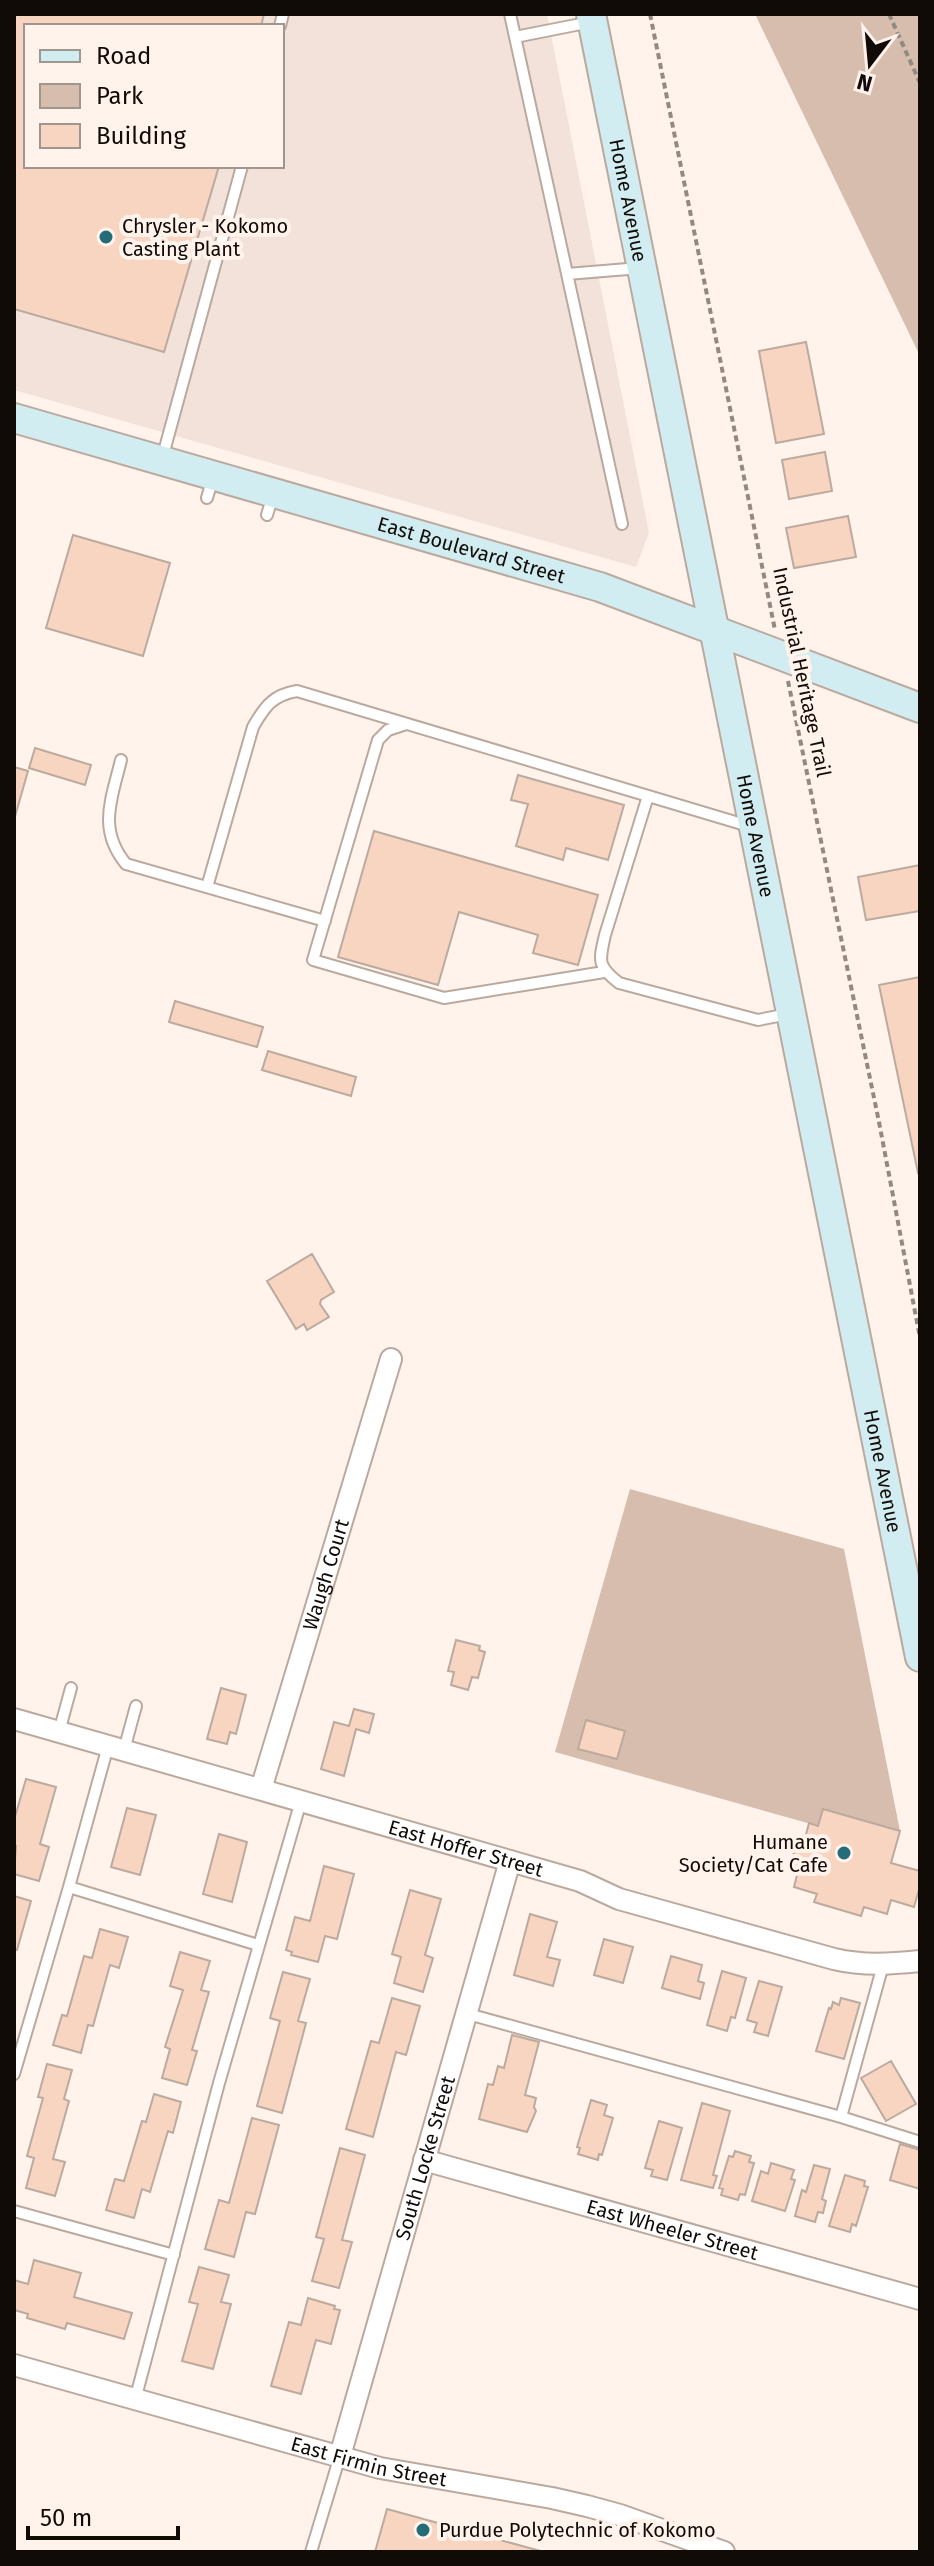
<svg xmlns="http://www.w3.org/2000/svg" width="934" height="2566" viewBox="0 0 934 2566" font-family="'Fira Sans',sans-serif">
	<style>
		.built { fill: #f2e2d9; fill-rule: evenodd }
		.green { fill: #d7bdad }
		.building { fill: #f8d5c0; stroke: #bcaa9e; stroke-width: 2 }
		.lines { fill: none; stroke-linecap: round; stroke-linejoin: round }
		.service-casing { stroke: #bba99e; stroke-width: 14 }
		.minor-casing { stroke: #bba99e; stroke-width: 24 }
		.secondary-casing { stroke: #bba99e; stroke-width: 32 }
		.path { stroke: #928983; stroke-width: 4; stroke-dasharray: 6 4; stroke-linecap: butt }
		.service { stroke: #fff; stroke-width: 10 }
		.minor { stroke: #fff; stroke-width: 20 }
		.secondary { stroke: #d1edf2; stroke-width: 28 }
		.poi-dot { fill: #256c79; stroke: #fff3ec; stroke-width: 3 }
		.labels { text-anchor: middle; stroke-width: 8; stroke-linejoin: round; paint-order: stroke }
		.street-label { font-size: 20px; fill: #110b07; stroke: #fff3ec }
		.poi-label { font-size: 20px; fill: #110b07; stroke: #fff3ec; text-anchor: start }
	</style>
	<rect width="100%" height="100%" fill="#fff3ec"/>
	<path class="built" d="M14,14H547L649,533L636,567L14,390ZM26,26H282V166H26Z"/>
	<path class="green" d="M755,14H920V356Z
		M630,1489L844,1549L900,1831L823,1809L818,1826L555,1752Z"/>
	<path class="building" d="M14,14H264L261,26H26V166H219L164,352L14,309Z
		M806,342L824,434L776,443L759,351Z
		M825,452L832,491L789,499L782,460Z
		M848,516L856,557L794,568L786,528Z
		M73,535L170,563L143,656L46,628Z
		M35,748L91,765L85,785L29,768Z
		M14,767L28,771L14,820Z
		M518,775L624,805L608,860L566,848L563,860L516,846L528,804L511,800Z
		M374,831L598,895L578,965L533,953L538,935L459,912L438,985L338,957Z
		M920,865V911L866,920L858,877Z
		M920,977V1172L918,1173L879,985Z
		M175,1001L263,1027L257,1047L169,1022Z
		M268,1051L356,1077L351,1096L262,1070Z
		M312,1254L334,1292L321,1300L320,1304L329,1317L307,1330L304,1324L296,1329L267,1281Z
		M456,1640L480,1646L479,1650L485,1652L478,1678L472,1677L468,1690L451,1685L454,1672L448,1671Z
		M221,1688L246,1695L236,1734L230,1732L227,1744L207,1739Z
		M354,1709L374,1714L369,1733L356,1729L344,1776L321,1769L334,1722L349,1726Z
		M586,1720L625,1731L617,1759L578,1749Z
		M26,1779L56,1787L40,1844L49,1847L39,1881L14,1874L16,1846H14V1820Z
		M127,1808L156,1815L140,1875L111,1867Z
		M823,1809L900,1831L891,1863L920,1871V1886L914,1907L891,1900L887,1914L864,1907L861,1916L814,1902L817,1894L794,1887L798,1871L790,1869L797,1840L804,1842L809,1823L818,1826Z
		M219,1834L247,1842L232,1902L203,1894Z
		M324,1866L354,1874L337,1939L325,1936L318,1962L291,1955L292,1952L286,1950L295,1917L310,1921Z
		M410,1890L441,1899L425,1955L433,1958L423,1992L394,1983L401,1957L392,1954Z
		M14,1896L31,1901L17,1950H14Z
		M530,1914L557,1922L547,1957L560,1960L553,1986L514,1975Z
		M100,1929L128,1937L119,1968L110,1965L93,2026L88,2025L81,2053L53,2045L62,2015L67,2016L84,1956L92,1958Z
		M604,1939L633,1947L623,1983L594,1975Z
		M180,1952L210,1961L201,1990L209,1992L192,2050L197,2051L187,2085L162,2078L170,2049L165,2047L183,1990L170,1986Z
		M671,1956L702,1965L698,1981L704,1983L700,1999L662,1988Z
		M722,1971L746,1978L735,2018L731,2017L727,2031L707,2025Z
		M283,1972L310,1979L298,2021L306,2023L282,2113L257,2106L280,2021L270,2018Z
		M759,1981L782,1987L768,2036L754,2032L757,2023L747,2020Z
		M392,1998L420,2006L406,2055L396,2052L373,2137L346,2129L371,2041L379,2043Z
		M841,1998L860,2003L844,2059L816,2051L829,2008L831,2009L833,2002L839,2005Z
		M512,2035L539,2042L525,2095L536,2098L534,2107L536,2111L527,2132L479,2119L488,2084L493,2085L498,2066L504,2068Z
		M891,2061L916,2104L886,2121L861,2078Z
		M47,2064L72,2070L64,2099L69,2101L53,2159L65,2162L55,2196L26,2188L34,2158L27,2156L43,2098L38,2097Z
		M154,2094L181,2102L173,2133L168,2131L150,2192L142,2189L134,2218L106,2210L115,2179L124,2181L142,2121L146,2122Z
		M591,2100L607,2105L604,2115L613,2118L602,2155L599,2154L598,2160L578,2154L580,2148L577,2147Z
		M702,2103L730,2111L713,2175L717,2176L713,2188L681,2180Z
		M252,2118L279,2125L255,2214L246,2212L234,2257L205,2249L219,2200L229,2203Z
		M659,2121L682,2128L667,2180L651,2176L653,2170L645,2168Z
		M900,2144L920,2150V2189L890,2180Z
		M340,2148L365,2155L342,2240L352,2242L339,2288L312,2281L324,2239L316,2237Z
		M735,2151L751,2156L749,2162L754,2163L745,2195L740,2194L738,2200L721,2195L723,2189L719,2188L729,2156L733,2157Z
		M771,2163L794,2170L791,2179L795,2180L785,2211L752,2201L761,2171L768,2174Z
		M814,2165L830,2169L822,2199L826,2201L823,2213L818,2212L815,2222L795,2216L802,2190L806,2192Z
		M845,2175L865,2181L864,2186L868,2187L856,2226L852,2224L850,2232L829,2226Z
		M34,2260L81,2273L74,2297L132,2313L124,2339L67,2323L65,2329L27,2318L28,2314L14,2310V2280L28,2284Z
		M199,2267L229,2275L221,2302L231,2304L213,2369L182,2361L198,2304L189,2302Z
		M308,2298L335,2306L334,2309L340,2310L331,2344L316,2340L301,2394L271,2386L289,2322L301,2325Z
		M387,2509L544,2552H375Z"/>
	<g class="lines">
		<g class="service-casing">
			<path id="service" d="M510,14L622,524
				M280,26L283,14
				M515,37L591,22
				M567,274L640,268
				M162,459L242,166
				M207,498L213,477
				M267,515L273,495
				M406,724L388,730L378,740L313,960L444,998L604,972
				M121,760C112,798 97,829 126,864L325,921
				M648,796L605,935C599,961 597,966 619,983L758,1020L778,1016L788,1011
				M207,887L253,727C265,706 273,695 297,691L752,827
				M59,1732L71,1688
				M124,1750L136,1706
				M69,1887L258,1945
				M468,2014L841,2117L920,2142
				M14,2074L69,1887L108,1746
				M841,2117L883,1965
				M14,2211L174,2255
				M135,2400L219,2083L301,1801
				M311,2552L340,2456"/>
		</g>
		<g class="minor-casing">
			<g id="minor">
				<path id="s1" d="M14,1719L580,1881L619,1899L834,1959C864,1966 890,1964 920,1961"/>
				<path id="s2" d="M261,1789L391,1359"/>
				<path id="s3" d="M424,2160L920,2299"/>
				<path id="s4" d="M14,2365L380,2468L552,2498L587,2506L620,2515L724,2552"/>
				<path id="s5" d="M340,2456L510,1861"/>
			</g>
		</g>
		<g class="secondary-casing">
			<g id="secondary">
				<path id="s6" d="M591,14L920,1657"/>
				<path id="s7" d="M14,418L600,587L920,708"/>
			</g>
		</g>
		<path class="path" d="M650,14L775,630
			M889,14L920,83
			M788,681L879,1122L920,1338"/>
		<use href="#service" class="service"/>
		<use href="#minor" class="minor"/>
		<use href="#secondary" class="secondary"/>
	</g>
	<g class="poi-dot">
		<circle cx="106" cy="237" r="8"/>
		<circle cx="844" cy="1853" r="8"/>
		<circle cx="423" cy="2530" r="8"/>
	</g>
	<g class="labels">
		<g class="street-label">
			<text dy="7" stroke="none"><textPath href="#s6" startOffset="190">Home Avenue</textPath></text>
			<text dy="7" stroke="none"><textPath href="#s7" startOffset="476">East Boulevard Street</textPath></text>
			<text transform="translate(802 672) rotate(78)" y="7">Industrial Heritage Trail</text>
			<text dy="7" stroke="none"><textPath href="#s6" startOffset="838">Home Avenue</textPath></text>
			<text dy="7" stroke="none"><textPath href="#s6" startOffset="1486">Home Avenue</textPath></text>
			<text dy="7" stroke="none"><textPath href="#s2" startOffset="224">Waugh Court</textPath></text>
			<text dy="7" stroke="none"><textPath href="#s1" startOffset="470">East Hoffer Street</textPath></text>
			<text dy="7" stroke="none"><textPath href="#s5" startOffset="310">South Locke Street</textPath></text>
			<text dy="7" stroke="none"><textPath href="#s3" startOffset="258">East Wheeler Street</textPath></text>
			<text dy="7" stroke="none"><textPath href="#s4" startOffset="368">East Firmin Street</textPath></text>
		</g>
		<g class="poi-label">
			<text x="122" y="233">Chrysler - Kokomo<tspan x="122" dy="23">Casting Plant</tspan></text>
			<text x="828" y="1849" text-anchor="end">Humane<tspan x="828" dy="23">Society/Cat Cafe</tspan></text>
			<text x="439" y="2537">Purdue Polytechnic of Kokomo</text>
		</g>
	</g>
	<rect width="934" height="2566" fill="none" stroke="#110b07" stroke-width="32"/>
	<rect x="24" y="24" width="260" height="144" fill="#fff3ec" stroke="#a09690" stroke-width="2"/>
	<rect x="40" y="50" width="40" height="12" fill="#d1edf2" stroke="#a09690" stroke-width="2"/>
	<text x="96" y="64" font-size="24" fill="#110b07">Road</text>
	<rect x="40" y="84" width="40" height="24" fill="#d7bdad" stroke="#a09690" stroke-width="2"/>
	<text x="96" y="104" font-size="24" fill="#110b07">Park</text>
	<rect x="40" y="124" width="40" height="24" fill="#f8d5c0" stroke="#a09690" stroke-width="2"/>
	<text x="96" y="144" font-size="24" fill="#110b07">Building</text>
	<g transform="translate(870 64) rotate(196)" stroke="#fff3ec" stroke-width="6" paint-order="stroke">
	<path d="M0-6L14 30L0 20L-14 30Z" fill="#110b07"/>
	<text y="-12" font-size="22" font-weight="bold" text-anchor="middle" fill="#110b07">N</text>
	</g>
	<path d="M28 2526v12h150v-12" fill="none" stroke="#110b07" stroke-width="4"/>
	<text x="40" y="2526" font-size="24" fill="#110b07" stroke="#fff3ec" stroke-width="6" paint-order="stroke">50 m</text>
</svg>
